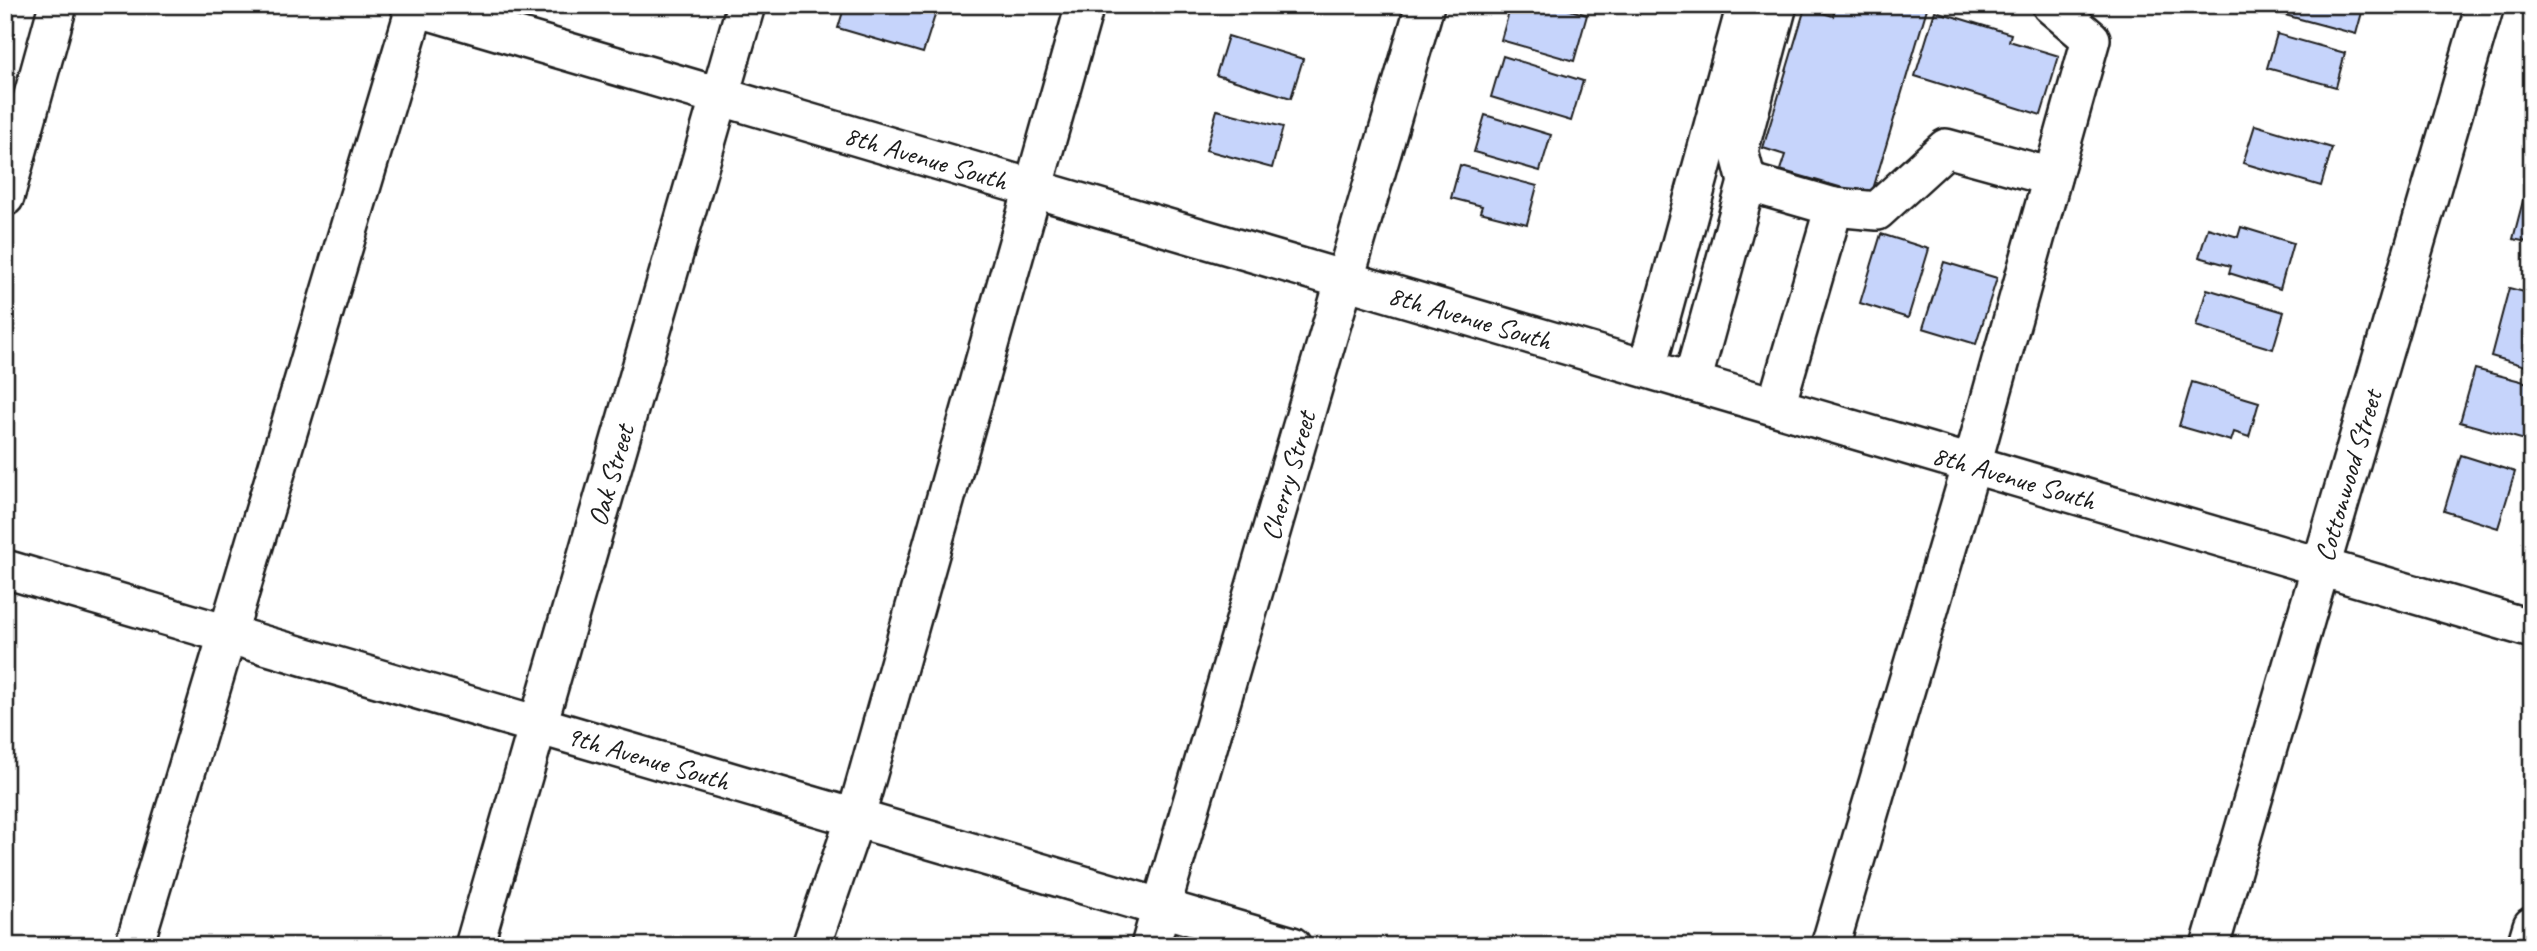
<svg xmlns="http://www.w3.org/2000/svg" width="2537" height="951" viewBox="0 0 2537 951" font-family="Caveat,sans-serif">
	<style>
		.building { fill: #c6d4fb; stroke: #1c1c1c; stroke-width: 2 }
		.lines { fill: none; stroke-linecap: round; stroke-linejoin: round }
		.minor-casing { stroke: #1c1c1c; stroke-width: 42 }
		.minor { stroke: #fff; stroke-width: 37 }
		.labels { text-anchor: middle; stroke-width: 5; stroke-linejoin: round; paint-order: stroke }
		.street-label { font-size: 28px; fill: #1c1c1c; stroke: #fff }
	</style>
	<rect width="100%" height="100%" fill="#fff"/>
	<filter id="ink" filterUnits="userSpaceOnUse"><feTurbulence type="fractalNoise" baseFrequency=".0143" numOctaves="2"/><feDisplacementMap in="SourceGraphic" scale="14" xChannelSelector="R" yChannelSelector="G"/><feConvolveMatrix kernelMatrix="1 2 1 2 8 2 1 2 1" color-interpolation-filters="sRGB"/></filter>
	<g filter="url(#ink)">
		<path class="building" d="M845,5H925L937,9L923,53L838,28Z
			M1511,5H1554L1587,15L1574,61L1501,40Z
			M1836,5H1928L1871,196L1780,170L1785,155L1763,148L1805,8L1833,16Z
			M2260,5H2364L2356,34L2259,8Z
			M1935,11L2011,34L2009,41L2059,56L2041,115L1915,76Z
			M2277,34L2345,53L2336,87L2267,68Z
			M1228,36L1303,59L1291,98L1216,75Z
			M1503,56L1583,81L1571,121L1491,97Z
			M1217,110L1283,127L1272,168L1206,150Z
			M1485,115L1551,135L1540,171L1474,152Z
			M2255,125L2332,148L2321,186L2243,163Z
			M1460,165L1537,186L1527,224L1480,212L1482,206L1451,198Z
			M2524,197L2532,199V243L2513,239Z
			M2241,227L2293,243L2280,289L2229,273L2231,266L2199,257L2208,228L2238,237Z
			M1881,234L1929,249L1908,318L1860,303Z
			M1944,262L1997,278L1976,344L1923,328Z
			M2509,288L2532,294V368L2491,356Z
			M2207,289L2284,312L2273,349L2196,326Z
			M2475,369L2532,384V442L2460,422Z
			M2192,382L2259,402L2249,437L2234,432L2231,441L2179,426Z
			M2461,455L2515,472L2498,528L2444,511Z"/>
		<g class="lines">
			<g class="minor-casing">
				<g id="minor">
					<path id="s1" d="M409,5L2532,629"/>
					<path d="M1747,182L1739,151L1778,5"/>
					<path d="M5,197L58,5"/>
					<path d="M1834,207L1877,211L1946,148L2052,177"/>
					<path d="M1647,368L1746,5"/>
					<path d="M1692,382L1747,182L1834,207L1776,406"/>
					<path id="s2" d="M5,569L1292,946"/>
					<path d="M134,946L416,5"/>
					<path id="s3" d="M474,946L746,5"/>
					<path d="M811,946L856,816L1085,5"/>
					<path id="s4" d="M1150,946L1425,5"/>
					<path d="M1830,946L1972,464L2091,39L2051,5"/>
					<path id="s5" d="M2210,946L2485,5"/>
					<path d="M2526,946L2532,926"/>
				</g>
			</g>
			<use href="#minor" class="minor"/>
		</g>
	</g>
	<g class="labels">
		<g class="street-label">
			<text dy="10" stroke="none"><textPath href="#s1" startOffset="539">8th Avenue South</textPath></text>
			<text dy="10" stroke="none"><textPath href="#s1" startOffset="1106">8th Avenue South</textPath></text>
			<text dy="10" stroke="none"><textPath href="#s4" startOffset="490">Cherry Street</textPath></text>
			<text dy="10" stroke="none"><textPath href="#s3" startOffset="490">Oak Street</textPath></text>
			<text dy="10" stroke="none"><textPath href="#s5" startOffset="490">Cottonwood Street</textPath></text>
			<text dy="10" stroke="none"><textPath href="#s1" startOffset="1673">8th Avenue South</textPath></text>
			<text dy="10" stroke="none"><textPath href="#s2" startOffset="670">9th Avenue South</textPath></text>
		</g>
	</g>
	<rect width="2537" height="951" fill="none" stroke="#fff" stroke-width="28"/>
	<rect x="14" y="14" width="2509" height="923" fill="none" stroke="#1c1c1c" stroke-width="2.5" filter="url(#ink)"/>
</svg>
